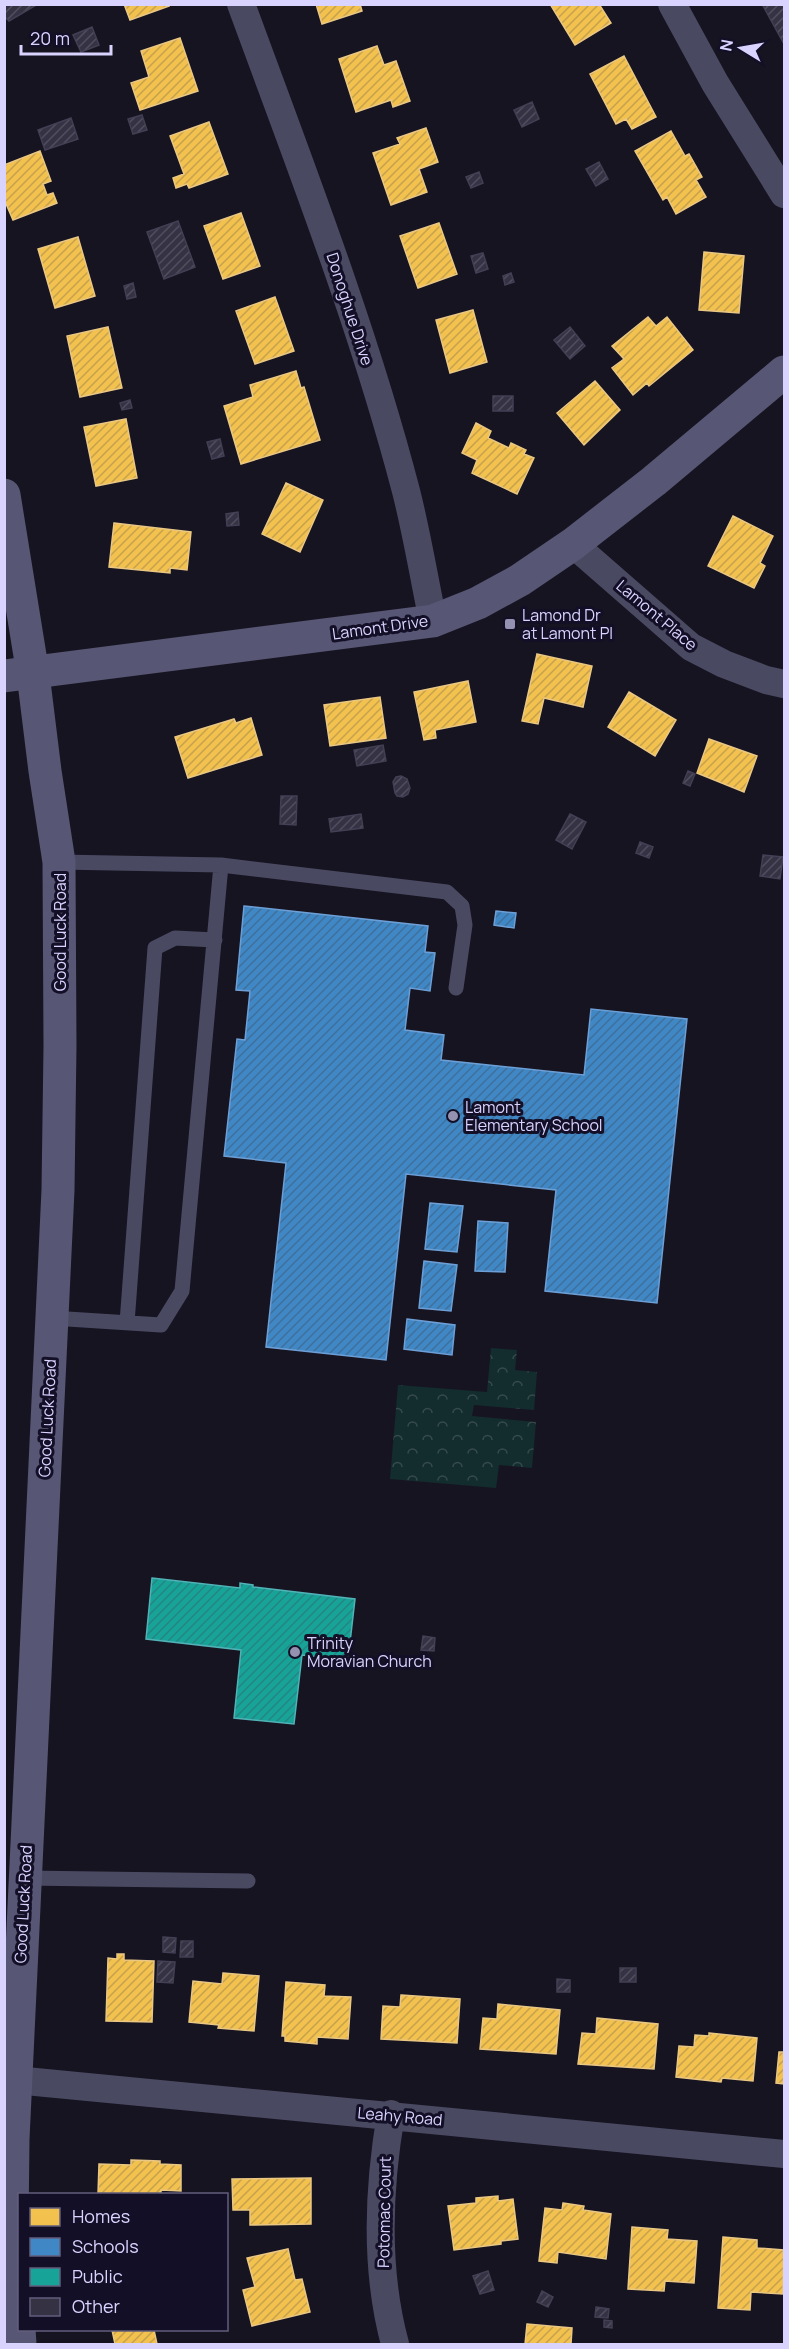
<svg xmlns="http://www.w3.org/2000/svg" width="789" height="2349" viewBox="0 0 789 2349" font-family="Manrope,sans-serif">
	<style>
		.park { fill: url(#park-crowns) }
		.homes { fill: url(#homes-hatch); stroke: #eac783; stroke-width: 1.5 }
		.schools { fill: url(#schools-hatch); stroke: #6d9fd6; stroke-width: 1.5 }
		.public { fill: url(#public-hatch); stroke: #51b2b7; stroke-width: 1.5 }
		.building { fill: url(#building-hatch); stroke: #433f54; stroke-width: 1.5 }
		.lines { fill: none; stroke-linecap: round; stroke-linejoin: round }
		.lane { stroke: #4a4962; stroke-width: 15 }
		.street { stroke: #4a4962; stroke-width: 28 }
		.secondary { stroke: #575674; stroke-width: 33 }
		.poi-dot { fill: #9591b1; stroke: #130f26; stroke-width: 2 }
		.labels { text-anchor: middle; stroke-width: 6; stroke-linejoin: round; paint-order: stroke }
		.street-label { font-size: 16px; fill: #d9d4ff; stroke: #130f26 }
		.poi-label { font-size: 16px; fill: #d9d4ff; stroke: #130f26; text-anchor: start }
	</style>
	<defs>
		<pattern id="park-crowns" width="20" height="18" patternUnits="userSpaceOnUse" patternTransform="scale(1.5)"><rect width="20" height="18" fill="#132c2d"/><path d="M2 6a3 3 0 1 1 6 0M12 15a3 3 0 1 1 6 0" fill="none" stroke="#354a4c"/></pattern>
		<pattern id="homes-hatch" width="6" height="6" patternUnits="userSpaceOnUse" patternTransform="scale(1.5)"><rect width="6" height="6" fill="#f2c14e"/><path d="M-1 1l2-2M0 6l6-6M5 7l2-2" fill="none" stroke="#c6a14e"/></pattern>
		<pattern id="schools-hatch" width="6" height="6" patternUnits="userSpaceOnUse" patternTransform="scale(1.5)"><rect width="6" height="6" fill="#3f88c5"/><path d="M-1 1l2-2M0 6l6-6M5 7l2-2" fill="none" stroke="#406f9b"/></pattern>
		<pattern id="public-hatch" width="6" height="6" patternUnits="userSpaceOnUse" patternTransform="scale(1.5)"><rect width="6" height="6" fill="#17a398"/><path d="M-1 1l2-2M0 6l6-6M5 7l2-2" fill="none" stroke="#248581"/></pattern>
		<pattern id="building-hatch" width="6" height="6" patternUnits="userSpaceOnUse" patternTransform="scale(1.5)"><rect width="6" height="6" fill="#343243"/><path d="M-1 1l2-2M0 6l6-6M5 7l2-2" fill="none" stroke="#514f5f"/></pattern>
	</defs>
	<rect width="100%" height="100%" fill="#161421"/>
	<path class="park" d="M491,1348L517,1350L515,1370L537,1372L534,1410L474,1405L472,1416L536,1422L532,1468L499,1465L496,1488L390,1479L398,1385L487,1392Z"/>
	<path class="homes" d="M124,4H168L169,6L130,20Z
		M316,4H360L362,11L322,24Z
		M550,4H599L611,23L575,45Z
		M180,38L198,91L140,110L131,83L149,77L141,51Z
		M377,46L384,65L396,61L410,101L393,107L391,100L356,112L339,59Z
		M624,56L656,117L632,129L626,119L616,124L590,74Z
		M209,122L228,174L189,188L187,184L176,188L173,178L184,174L170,136Z
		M426,128L438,162L419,169L427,192L391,205L373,153L400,144L397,138Z
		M671,131L685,156L689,154L702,177L696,180L706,197L676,214L667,197L663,200L635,151Z
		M40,151L51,181L43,184L47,195L53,193L57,203L13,220L4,199V165Z
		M241,213L260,266L223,279L204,226Z
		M439,223L457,274L418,288L400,236Z
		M78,237L95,296L55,308L38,249Z
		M704,252L744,256L739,313L699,310Z
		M275,297L294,351L255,364L236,311Z
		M473,310L487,362L450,373L436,320Z
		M648,317L656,326L667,317L693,350L649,386L647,383L633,395L612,368L624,359L612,346Z
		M108,327L122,388L80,397L67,336Z
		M296,371L301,388L304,387L320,440L241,464L224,406L253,397L250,385Z
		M595,381L620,410L584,445L557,413Z
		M126,419L137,478L96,486L84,427Z
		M476,423L491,431L488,438L509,448L511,443L526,450L524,454L534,458L517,494L472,473L477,460L462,453Z
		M286,483L323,500L300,552L262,534Z
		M733,516L773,536L760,563L765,566L754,588L708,566Z
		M114,523L191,532L187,570L170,568V573L109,567Z
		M537,654L592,666L583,707L544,698L538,724L522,721Z
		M468,681L476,722L435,730L436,738L424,740L414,692Z
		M629,692L676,720L655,756L608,727Z
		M380,697L386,738L330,746L324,705Z
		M251,718L262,755L188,778L175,737L234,719L236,723Z
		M709,739L757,756L744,792L697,773Z
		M117,1954H124V1960L154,1961L152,2022L106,2021L108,1958L117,1959Z
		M223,1973L259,1976L254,2031L218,2028L219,2025L189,2022L193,1981L222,1984Z
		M286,1982L325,1985L324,1996L351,1997L348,2039L317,2037V2044L285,2041V2036H282Z
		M401,1995L460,1999L457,2043L381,2039L383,2006L400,2007Z
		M498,2004L560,2010L556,2054L480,2049L483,2018L497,2019Z
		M597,2018L658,2024L654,2069L578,2064L582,2033L596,2034Z
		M709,2033L757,2038L753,2081L722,2078L721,2082L676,2077L679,2046L694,2047L695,2035L709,2036Z
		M779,2052H784V2084L776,2083Z
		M131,2160L160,2161V2164L181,2165V2191L161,2190V2194H98L99,2164L131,2165Z
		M311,2178V2224L250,2225V2210H233L232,2179Z
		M498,2196V2201L513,2199L518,2239L501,2241V2244L454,2250L448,2206L476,2203V2198Z
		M563,2203L584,2206L583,2210L611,2214L606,2259L558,2252L557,2263L539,2261L545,2208L562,2210Z
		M632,2227L668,2230L667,2239L697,2241L694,2283L665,2281L664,2291L628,2289Z
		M723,2237L757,2240V2248L784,2250L783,2294L751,2292L750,2310L718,2308Z
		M288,2249L295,2280L302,2279L310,2312L252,2326L243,2290L255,2287L247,2258Z
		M527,2324L572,2328L571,2344H525Z
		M112,2330H154L157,2344H115Z"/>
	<path class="schools" d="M244,906L428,926L425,952L435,953L430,991L410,988L405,1030L444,1035L441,1060L584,1075L591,1009L687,1019L657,1303L545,1291L556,1190L406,1174L386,1360L266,1347L286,1163L224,1156L237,1039L245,1040L250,991L236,990Z
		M496,911L516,913L514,928L494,925Z
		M430,1203L463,1206L457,1252L425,1249Z
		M478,1221L508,1223L505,1272L475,1271Z
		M424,1261L457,1265L451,1311L419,1308Z
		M407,1319L455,1325L452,1355L404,1349Z"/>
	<path class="public" d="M152,1578L240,1588V1583L253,1585V1587L355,1599L348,1660L302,1655L294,1724L234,1718L241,1650L146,1639Z"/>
	<path class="building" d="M4,4H38L9,21L4,16Z
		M762,4H784V44Z
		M92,27L99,45L81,52L73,35Z
		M532,102L539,119L522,127L514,110Z
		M142,115L147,130L133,134L128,119Z
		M71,118L78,139L45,150L38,130Z
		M599,162L608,179L596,186L586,169Z
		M479,172L483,183L471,188L466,177Z
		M178,221L195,267L164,279L147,232Z
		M483,253L488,269L476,273L471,256Z
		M511,273L514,282L505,285L503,276Z
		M133,283L136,297L127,299L124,286Z
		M570,327L585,346L570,359L554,340Z
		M493,396H513V411H493Z
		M130,400L132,408L122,410L120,403Z
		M220,439L224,456L212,459L207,442Z
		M238,512L239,525L227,526L226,514Z
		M383,745L386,761L357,766L354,750Z
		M688,771L695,774L690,786L683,783Z
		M401,776L407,779L410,788L408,794L403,797L397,796L395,793L393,782L396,777Z
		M281,796H297L296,825L280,824Z
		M361,814L363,828L331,832L329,819Z
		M570,814L586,822L572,849L556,840Z
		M640,842L653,847L649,858L636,853Z
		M763,855L783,857L780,879L760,876Z
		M423,1636L435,1638L434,1651L421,1650Z
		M163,1937L176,1938L175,1953L163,1952Z
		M181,1941H193V1957H180Z
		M158,1961L175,1962L173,1983L157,1982Z
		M620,1968H636V1982H620Z
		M557,1979L570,1980V1992H557Z
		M488,2271L494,2290L480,2294L473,2276Z
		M542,2291L553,2297L548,2307L537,2302Z
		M596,2307L609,2309L608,2318L595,2317Z
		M604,2320L612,2321V2328L604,2327Z"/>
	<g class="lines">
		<path class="lane" d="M221,865L447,892L462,906L465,925L456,988
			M52,1318L161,1325L182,1291L221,865L59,862
			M127,1323L155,948L175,938L215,940
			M24,1878L248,1881"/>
		<path class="street" d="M241,4C300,165 363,326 406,491C417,534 424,578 433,621
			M672,4L715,83L784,194
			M573,544L691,647L724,664L766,680L784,684
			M15,2080L784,2154
			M391,2114C378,2190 375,2270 395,2344"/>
		<path class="secondary" d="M4,495L33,674L45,771L59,862L60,1046L58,1190L13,2139L12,2225L20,2344
			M4,676L433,621L478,603L520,580L573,544L654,481L784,372"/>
	</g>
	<g class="poi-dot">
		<rect x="504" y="618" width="12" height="12" rx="3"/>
		<circle cx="453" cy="1116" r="6"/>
		<circle cx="295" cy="1652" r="6"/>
	</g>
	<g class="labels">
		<g class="street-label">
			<text transform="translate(350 309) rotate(72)" y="6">Donoghue Drive</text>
			<text transform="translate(657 615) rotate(40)" y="6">Lamont Place</text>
			<text transform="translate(380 627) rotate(-8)" y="6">Lamont Drive</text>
			<text transform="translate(60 932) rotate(-90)" y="6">Good Luck Road</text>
			<text transform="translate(47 1418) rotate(-87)" y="6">Good Luck Road</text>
			<text transform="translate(23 1904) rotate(-87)" y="6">Good Luck Road</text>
			<text transform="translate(400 2116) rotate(5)" y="6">Leahy Road</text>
			<text transform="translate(384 2212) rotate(-89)" y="6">Potomac Court</text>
		</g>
		<g class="poi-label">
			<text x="522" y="621">Lamond Dr<tspan x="522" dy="18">at Lamont Pl</tspan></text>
			<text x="465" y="1113">Lamont<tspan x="465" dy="18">Elementary School</tspan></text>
			<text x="307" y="1649">Trinity<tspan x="307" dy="18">Moravian Church</tspan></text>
		</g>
	</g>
	<rect width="789" height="2349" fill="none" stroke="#d9d4ff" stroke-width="12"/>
	<rect x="18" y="2193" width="210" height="138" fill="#130f26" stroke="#625e7d" stroke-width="1.5"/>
	<rect x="30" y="2208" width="30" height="18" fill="#f2c14e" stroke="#625e7d" stroke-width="1.5"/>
	<text x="72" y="2223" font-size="18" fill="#d9d4ff">Homes</text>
	<rect x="30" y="2238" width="30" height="18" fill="#3f88c5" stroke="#625e7d" stroke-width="1.5"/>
	<text x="72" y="2253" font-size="18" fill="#d9d4ff">Schools</text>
	<rect x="30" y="2268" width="30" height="18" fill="#17a398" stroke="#625e7d" stroke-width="1.5"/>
	<text x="72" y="2283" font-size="18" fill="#d9d4ff">Public</text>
	<rect x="30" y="2298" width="30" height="18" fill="#343243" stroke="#625e7d" stroke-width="1.5"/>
	<text x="72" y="2313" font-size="18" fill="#d9d4ff">Other</text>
	<g transform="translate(741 48) rotate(281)" stroke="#130f26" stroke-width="4.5" paint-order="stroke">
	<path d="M0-4.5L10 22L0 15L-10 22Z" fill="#d9d4ff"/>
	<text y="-9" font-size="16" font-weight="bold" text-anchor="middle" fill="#d9d4ff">N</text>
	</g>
	<path d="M21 45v9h90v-9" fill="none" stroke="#d9d4ff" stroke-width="3"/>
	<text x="30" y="45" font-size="18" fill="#d9d4ff" stroke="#130f26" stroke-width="4.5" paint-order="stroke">20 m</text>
</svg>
